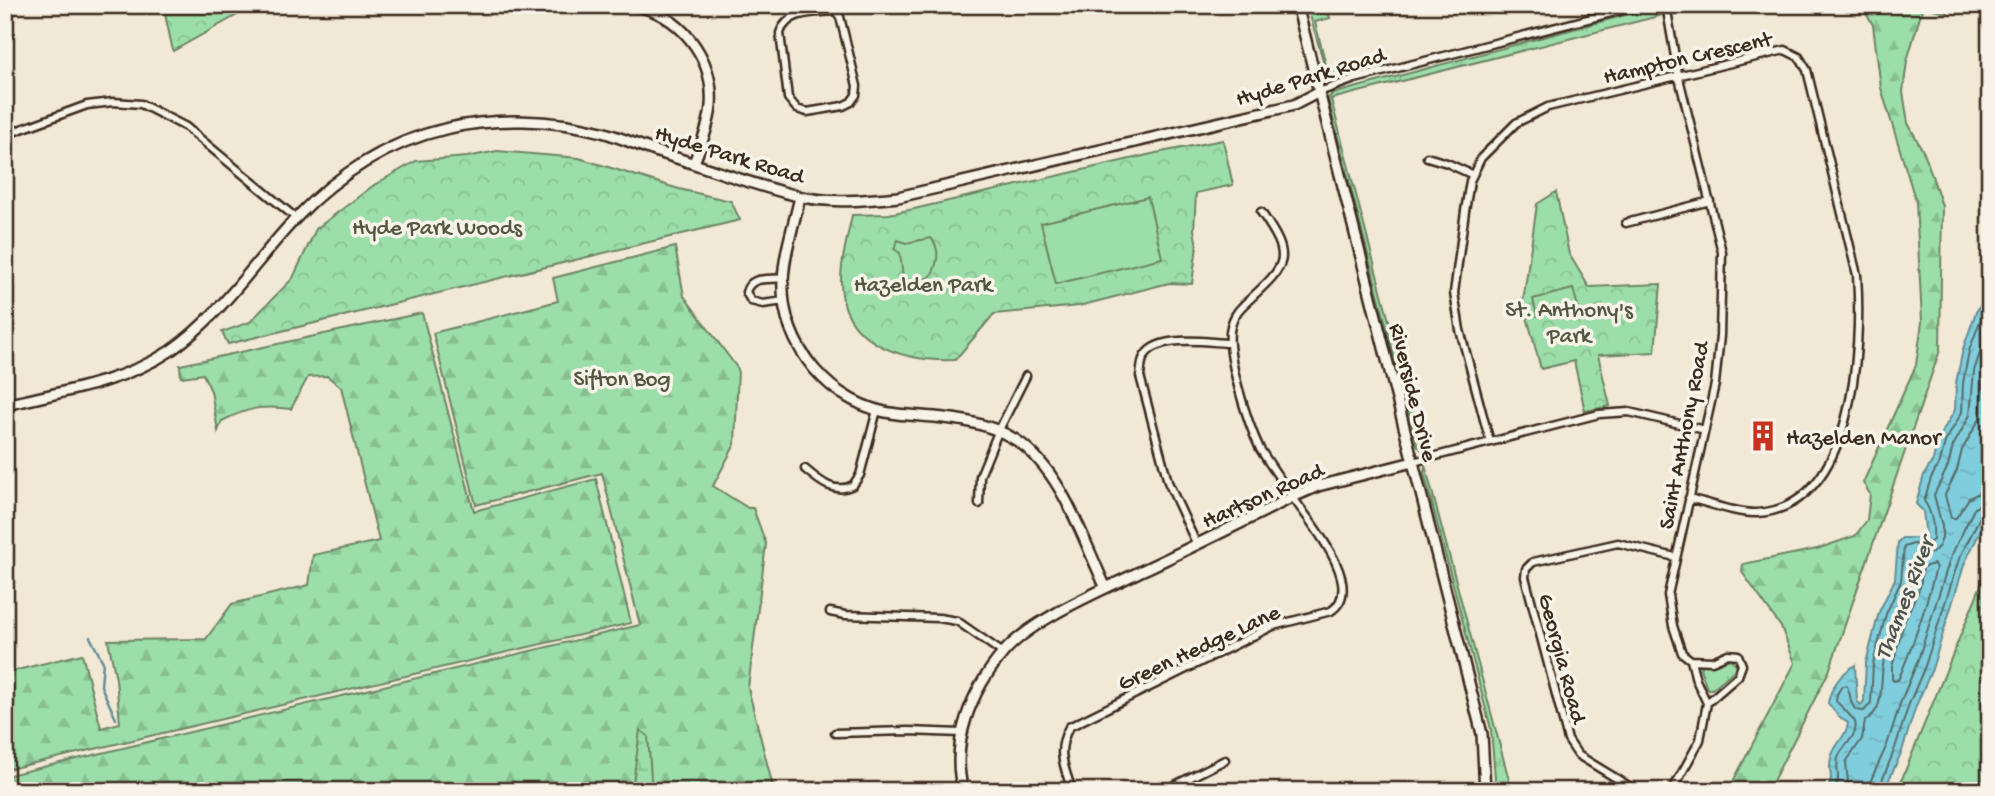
<svg xmlns="http://www.w3.org/2000/svg" width="1995" height="796" viewBox="0 0 1995 796" font-family="'Gochi Hand',sans-serif">
	<style>
		.grass { fill: url(#grass-tufts); stroke: #6c8464; stroke-width: 2 }
		.forest { fill: url(#forest-firs); stroke: #6c8464; stroke-width: 2 }
		.wetland { fill: url(#wetland-marsh); stroke: #6c8464; stroke-width: 2 }
		.park { fill: url(#park-crowns); stroke: #6c8464; stroke-width: 2 }
		.garden { fill: #9cdea9; stroke: #6c8464; stroke-width: 2 }
		.water { fill: url(#water-ripples); stroke: #648c91; stroke-width: 2 }
		.lines { fill: none; stroke-linecap: round; stroke-linejoin: round }
		.shore { stroke: #576c6a; stroke-width: 2 }
		.stream { stroke: #648c91; stroke-width: 2.5 }
		.street-casing { stroke: #3b2a1e; stroke-width: 11 }
		.secondary-casing { stroke: #3b2a1e; stroke-width: 14 }
		.street { stroke: #f7f3e8; stroke-width: 6 }
		.secondary { stroke: #f7f3e8; stroke-width: 9 }
		.labels { text-anchor: middle; stroke-width: 7; stroke-linejoin: round; paint-order: stroke }
		.street-label { font-size: 23px; fill: #3b2a1e; stroke: #f7f3e8 }
		.park-label { font-size: 23px; fill: #535741; stroke: #f7f3e8 }
		.poi-label { font-size: 23px; fill: #3b2a1e; stroke: #f7f3e8; text-anchor: start }
		.water-label { font-size: 24px; font-style: italic; fill: #4c534e; stroke: #f7f3e8 }
	</style>
	<defs>
		<pattern id="grass-tufts" width="24" height="20" patternUnits="userSpaceOnUse" patternTransform="scale(1.75)"><rect width="24" height="20" fill="#9cdea9"/><path d="M3 7l-1-3M5 7V3M7 7l1-3M15 17l-1-3M17 17v-4M19 17l1-3" fill="none" stroke="#87bf91"/></pattern>
		<pattern id="forest-firs" width="22" height="20" patternUnits="userSpaceOnUse" patternTransform="scale(1.75)"><rect width="22" height="20" fill="#9cdea9"/><path d="M5 1l3.5 6h-7zM16 11l3.5 6h-7z" fill="#87bf91"/></pattern>
		<pattern id="wetland-marsh" width="20" height="14" patternUnits="userSpaceOnUse" patternTransform="scale(1.75)"><rect width="20" height="14" fill="#9cdea9"/><path d="M1 5h8M5 5V1M11 12h8M15 12V8" fill="none" stroke="#87bf91"/></pattern>
		<pattern id="park-crowns" width="20" height="18" patternUnits="userSpaceOnUse" patternTransform="scale(1.75)"><rect width="20" height="18" fill="#9cdea9"/><path d="M2 6a3 3 0 1 1 6 0M12 15a3 3 0 1 1 6 0" fill="none" stroke="#87bf91"/></pattern>
		<pattern id="water-ripples" width="26" height="14" patternUnits="userSpaceOnUse" patternTransform="scale(1.75)"><rect width="26" height="14" fill="#80cedd"/><path d="M2 4q2-2 4 0t4 0M15 11q2-2 4 0t4 0" fill="none" stroke="#70b1bd"/></pattern>
	</defs>
	<rect width="100%" height="100%" fill="#f2e8d6"/>
	<filter id="ink" filterUnits="userSpaceOnUse"><feTurbulence type="fractalNoise" baseFrequency=".0143" numOctaves="2"/><feDisplacementMap in="SourceGraphic" scale="14" xChannelSelector="R" yChannelSelector="G"/><feConvolveMatrix kernelMatrix="1 2 1 2 8 2 1 2 1" color-interpolation-filters="sRGB"/></filter>
	<g filter="url(#ink)">
		<path class="grass" d="M1307,5H1327L1330,18L1315,22L1327,69L1347,66L1349,71L1347,76L1339,79L1327,74Z
			M1648,11L1659,16L1331,99L1423,451L1417,445L1328,99L1332,94L1637,12Z
			M1425,465L1509,780L1505,791H1493L1495,778L1491,729L1424,473Z
			M1730,659L1737,665L1735,670L1712,689H1707L1700,668L1702,665H1713Z"/>
		<path class="forest" d="M1861,5H1948L1947,13L1923,6L1907,61L1903,92L1908,123L1925,155L1942,206L1940,350L1829,671L1768,791H1728L1795,663L1781,627L1742,572L1743,564L1817,549L1855,536L1867,520L1870,494L1863,483L1916,365L1922,322L1916,202L1881,88L1873,25Z
			M675,247L684,296L738,369L735,444L713,486L748,508H753L766,544L748,688L774,791H5V776L640,625L602,473L476,505L433,333L558,301L553,278Z
			M422,313L474,511L596,479L631,623L5,770V673L82,654L101,728L120,723L116,679L108,640L206,639L232,604L309,585L313,555L379,541L341,387L327,376L308,377L291,409C262,405 248,408 222,421L218,431L211,391L203,374L181,377L180,365Z"/>
		<path class="wetland" d="M640,730L648,736L652,791H632Z"/>
		<path class="park" d="M163,5H255L173,51Z
			M1223,140L1233,185L1196,193L1194,230L1197,246L1192,284L1169,283L1079,306L994,314L955,360C902,362 840,343 841,280C841,258 848,236 852,215L889,214L914,209L1156,153Z
			M497,151L579,158L679,189L731,201L740,220L228,344L222,332L250,322L293,278L316,229L374,185L416,161L467,157Z
			M1556,192L1569,254L1589,287L1661,284L1655,352L1598,355L1610,406L1585,411L1574,361L1541,369L1523,302L1537,204Z
			M1990,563V791H1897Z"/>
		<path class="garden" d="M1148,197L1162,258L1056,284L1041,223Z
			M931,238C941,249 938,265 930,277L916,282L903,278L900,253L894,249L898,240L906,243Z
			M1573,289L1578,306L1537,316L1533,299Z"/>
		<path class="water" d="M1990,268V512L1965,562L1932,669L1916,706L1902,751L1886,786L1884,791H1826C1836,775 1827,774 1831,758C1834,744 1847,737 1848,723L1840,718L1828,703C1831,686 1841,674 1855,665L1857,701L1861,705L1864,701L1866,663L1879,612L1895,579L1898,542L1902,538H1926L1923,511L1916,504L1924,475L1933,460L1938,439L1955,410L1956,383L1963,349L1976,312L1986,297Z"/>
		<g class="lines">
			<path class="shore" d="M1990,352L1984,373L1980,418L1962,450L1957,470L1945,495L1951,518H1956L1969,498L1979,493L1990,491
				M1934,564L1936,568C1926,606 1914,644 1898,680L1894,681L1892,679V667L1905,619L1920,587L1923,567Z
				M1834,791C1842,779 1835,770 1838,758C1842,745 1859,737 1855,722C1854,718 1840,706 1836,701L1837,694L1842,686L1846,685C1852,693 1848,702 1856,710L1864,711L1871,703L1873,664L1886,614L1901,581L1904,547L1913,544L1926,545L1933,540C1934,527 1932,512 1924,501L1931,478L1940,462L1945,442L1962,412L1963,383L1969,351L1982,316L1990,307
				M1845,791L1848,782L1846,762L1862,739L1865,721C1878,713 1880,703 1881,689C1882,664 1887,636 1896,613C1904,590 1912,582 1913,556L1932,553L1939,546L1942,538V526L1934,495L1948,466L1953,446L1970,415L1974,371L1990,322
				M1869,791L1870,782L1887,745L1901,701L1917,663L1951,556L1974,509L1981,503L1990,502
				M1878,791L1895,748L1909,704L1925,666L1959,559L1981,515L1990,511"/>
			<path class="stream" d="M90,637L103,662L101,686L116,719"/>
			<g class="street-casing">
				<path id="street" d="M1666,5L1678,74L1722,252L1720,336L1715,384L1668,595L1673,626L1682,653L1691,660L1696,680L1707,703L1700,740L1672,791
					M836,11C815,13 788,10 780,33L788,98L797,109L807,112L843,106L851,102L856,95L857,86L840,17L836,11L838,5
					M1319,92L1355,79L1642,5
					M5,135L87,105L113,102L141,104L186,127L296,218
					M1427,157L1447,163L1473,175
					M1626,223L1710,201
					M783,278C768,280 751,275 746,292L751,301L763,304L784,301
					M1490,442L1460,330L1454,293L1465,211L1470,181L1481,158L1516,123L1548,107L1785,50L1799,57L1807,70L1857,275C1862,346 1855,508 1757,513C1738,514 1708,503 1689,498
					M1413,462L1599,414L1629,412L1705,430
					M805,469C819,481 835,495 853,485L860,475L877,410
					M979,504L980,476L998,432L1026,376
					M1197,545L1168,482L1140,376C1141,371 1141,364 1143,359C1154,333 1205,342 1228,343
					M830,612L845,615L939,618L957,621L1003,653
					M1691,660L1712,661L1728,654L1738,655L1742,665L1738,676L1707,703
					M835,733L908,731L961,733
					M1072,791C1064,765 1056,752 1069,727L1273,626L1331,611C1367,587 1309,521 1294,499C1282,482 1271,466 1260,449C1248,424 1224,351 1231,326C1234,314 1240,308 1249,300C1288,264 1293,258 1261,212
					M1163,791L1225,760
					M1637,791L1578,755L1568,740L1525,577L1526,569L1533,562L1618,543L1675,557"/>
			</g>
			<g class="secondary-casing">
				<path id="secondary" d="M540,5H578
					M631,5C679,12 715,57 711,106C709,126 701,144 694,163
					M1297,5L1482,734L1485,791
					M800,197C794,224 784,253 783,281C780,346 832,407 897,414C936,418 981,417 1016,440C1062,470 1083,540 1106,588
					M5,405C61,392 122,383 170,351C222,315 254,262 297,217C337,175 388,142 445,129C495,117 552,119 602,132C619,137 635,144 652,150C700,165 749,184 798,196C830,204 866,200 898,197L1294,105L1319,92
					M963,791C950,742 971,691 1003,653C1032,619 1099,592 1139,572C1191,548 1242,522 1293,497L1318,486L1413,462"/>
			</g>
			<use href="#street" class="street"/>
			<use href="#secondary" class="secondary"/>
		</g>
	</g>
	<defs>
		<g id="building-bare" transform="scale(2.415)"><path d="M-4-6H4V6H1V3H-1V6H-4ZM-2.5-4.3h1.7v1.8h-1.7ZM.8-4.3h1.7v1.8H.8ZM-2.5-1h1.7V.8h-1.7ZM.8-1h1.7V.8H.8Z" fill="#c8321e" stroke="#f7f3e8" stroke-width="2.5" paint-order="stroke"/></g>
	</defs>
	<g fill-rule="evenodd">
		<use href="#building-bare" x="1763" y="436"/>
	</g>
	<g class="labels">
		<g class="street-label">
			<text transform="translate(1687 56) rotate(-13)" y="8">Hampton Crescent</text>
			<text transform="translate(1310 75) rotate(-17)" y="8">Hyde Park Road</text>
			<text transform="translate(730 153) rotate(17)" y="8">Hyde Park Road</text>
			<text transform="translate(1415 392) rotate(76)" y="8">Riverside Drive</text>
			<text transform="translate(1682 435) rotate(-79)" y="8">Saint Anthony Road</text>
			<text transform="translate(1262 494) rotate(-24)" y="8">Hartson Road</text>
			<text transform="translate(1198 646) rotate(-25)" y="8">Green Hedge Lane</text>
			<text transform="translate(1564 658) rotate(75)" y="8">Georgia Road</text>
		</g>
		<g class="park-label">
			<text x="437" y="234">Hyde Park Woods</text>
			<text x="923" y="291">Hazelden Park</text>
			<text x="1569" y="316">St. Anthony's<tspan x="1569" dy="26">Park</tspan></text>
			<text x="622" y="385">Sifton Bog</text>
		</g>
		<g class="poi-label">
			<text x="1786" y="444">Hazelden Manor</text>
		</g>
		<g class="water-label">
			<text transform="translate(1903 598) rotate(-69)" y="8">Thames River</text>
		</g>
	</g>
	<rect width="1995" height="796" fill="none" stroke="#f7f3e8" stroke-width="28"/>
	<rect x="14" y="14" width="1967" height="768" fill="none" stroke="#3b2a1e" stroke-width="2.5" filter="url(#ink)"/>
</svg>
